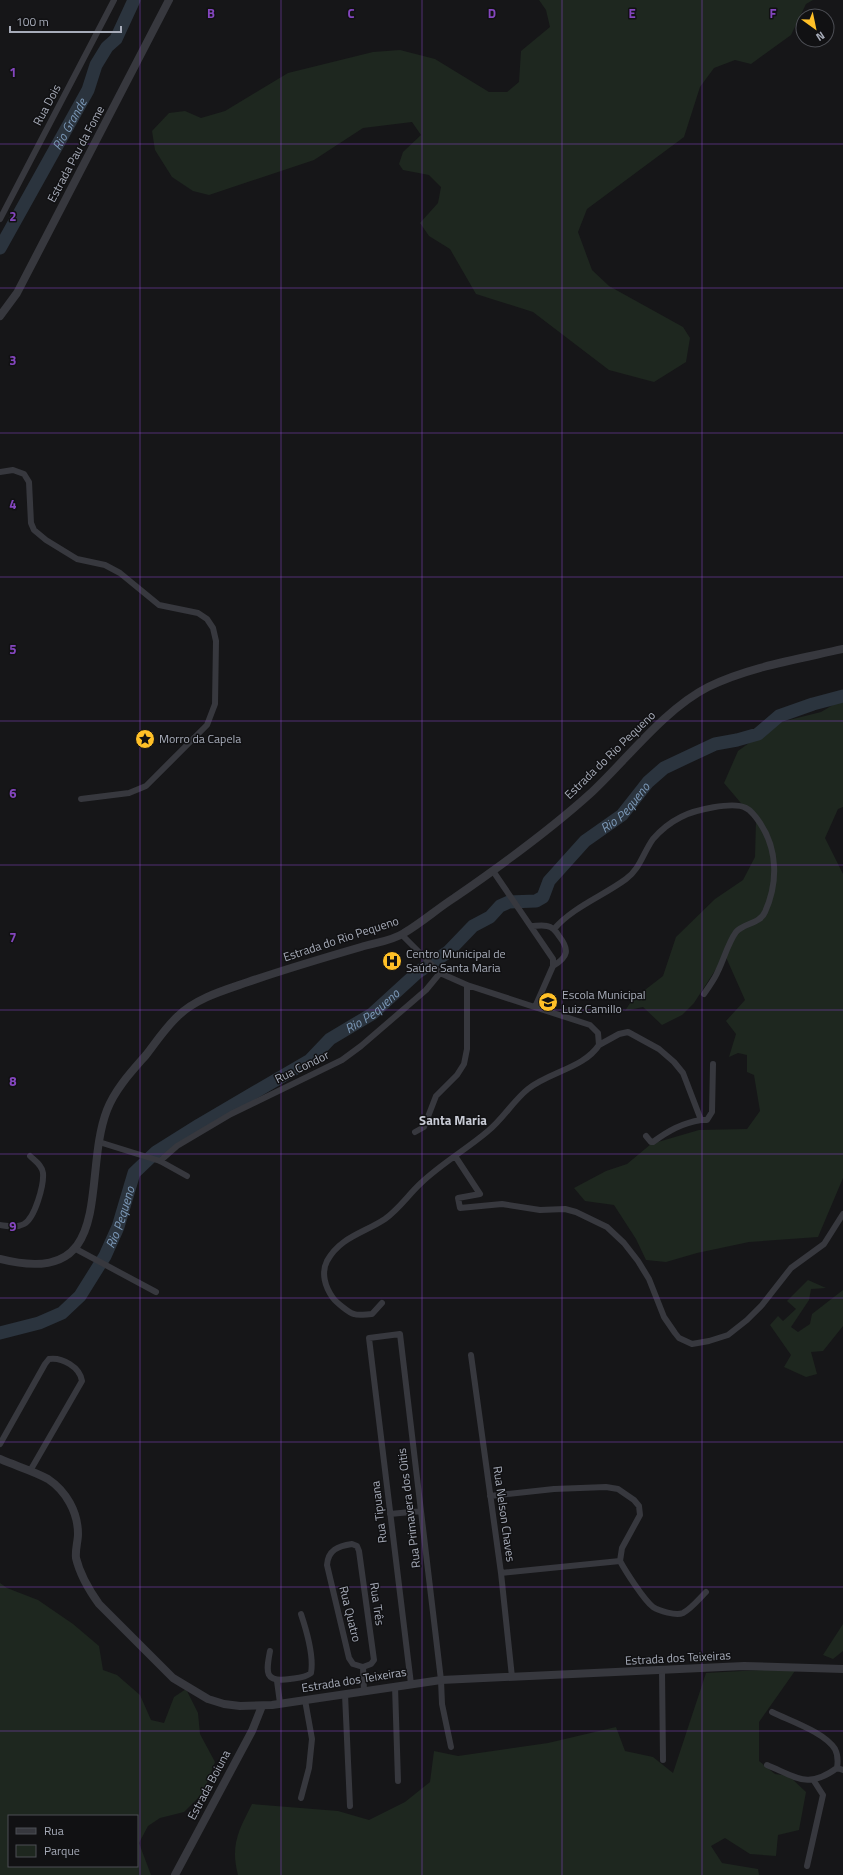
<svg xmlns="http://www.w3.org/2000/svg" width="843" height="1875" viewBox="0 0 843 1875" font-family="'Titillium Web',sans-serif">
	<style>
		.green { fill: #1e271f; fill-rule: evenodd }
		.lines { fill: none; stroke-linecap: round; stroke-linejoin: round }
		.river { stroke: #2b343e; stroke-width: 13 }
		.minor { stroke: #37383e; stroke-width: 6 }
		.tertiary { stroke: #37383e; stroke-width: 8 }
		.grid { fill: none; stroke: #8446be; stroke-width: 1; stroke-opacity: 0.55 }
		.labels { text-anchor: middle; stroke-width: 3; stroke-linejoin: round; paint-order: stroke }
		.street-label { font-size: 12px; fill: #a7acb9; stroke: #111113 }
		.poi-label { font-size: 12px; fill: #a7acb9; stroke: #111113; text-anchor: start }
		.water-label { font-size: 13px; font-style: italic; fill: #7b98b7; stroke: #111113 }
		.neighbourhood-label { font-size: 13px; font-weight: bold; fill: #c8cbd5; stroke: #111113 }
		.grid-label { font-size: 13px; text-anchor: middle; font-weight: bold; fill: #8446be; stroke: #111113; stroke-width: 3; stroke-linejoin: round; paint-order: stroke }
	</style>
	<rect width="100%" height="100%" fill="#161618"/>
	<path class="green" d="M539,0H813L806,4L791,35L751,64L735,60L714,68L700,87L684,137L587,209L578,232L592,270L609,286L683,327L690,338L686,362L654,382L609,370L533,312L476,294L450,249L429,236L420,223L438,203L441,187L429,175L403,170L399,164L403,152L421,135L412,122L363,128L314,160L209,195L193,191L172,177L155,150L152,131L169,113L185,111L201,118L225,111L288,73L373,52L400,50L435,59L489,92H507L519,82L521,51L550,27L546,10Z
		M843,699V807L838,809L825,838L843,874V1178L818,1237L749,1242L697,1253L666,1262L646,1260L636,1239L614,1205L585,1201L574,1188L606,1171L627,1164L651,1144L699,1130L747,1129L760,1111L754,1075L747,1072V1055L738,1053L729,1057L736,1034L726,1021L745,1000L725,955L694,1003L682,1015L662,1025L643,1007L625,1011L632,1000L663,976L676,937L715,899L743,880L755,857L756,821L724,783L738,751L777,723L821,712Z
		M808,1280L826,1288L811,1289L809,1300L791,1327L798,1332L810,1324L812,1314L843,1290V1326L823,1351L811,1352L817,1374L806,1377L784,1367L791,1355L770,1325L778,1316L783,1321L796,1309L787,1301Z
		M0,1583L7,1588L38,1600L73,1624L99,1646L103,1670L117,1675L140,1695L151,1720L164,1723L174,1697L186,1689L198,1713L200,1734L215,1762L203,1793L184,1812L160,1818L148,1826L139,1843L151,1875H0ZM9,1816H137V1866H9Z
		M843,1624V1651L833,1659L823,1655Z
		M797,1668L759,1722V1761L775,1774L789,1776L806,1792L799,1830L778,1835L776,1856L750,1854L725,1838L711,1846L722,1863L758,1869L759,1875H238C230,1845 239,1830 252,1804L338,1811L369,1820L405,1802L430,1782L434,1751L458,1756L548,1743L616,1727L625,1751L653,1757L673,1773L706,1673Z"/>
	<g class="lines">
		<g class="river">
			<path id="s1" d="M0,248L88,90L96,65L107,47L116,39L134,0"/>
			<path id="s2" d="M0,1333L39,1323L62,1313L80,1296L105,1256L118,1227L134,1173L156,1152L199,1125L310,1060L330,1039L372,1014L418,972L448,952L473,926L490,917L500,906L509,902L536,901L543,897L549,881L585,841L622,815L648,782L664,768L715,744L737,740L758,734L779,716L813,704L843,696"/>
		</g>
		<path class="minor" d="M0,219L114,0
			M0,472L13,470L24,474L29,482L31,523L34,530L46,540L77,559L105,565L120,573L159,605L198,613L207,619L213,628L216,641L215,704L207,725L146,786L129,793L81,799
			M493,871L553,959V966L535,1007
			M531,926C536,926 542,925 547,926C553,927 556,931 559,936C570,950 568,957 553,966
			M554,929C573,907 603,896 626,879C640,869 643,853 653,839C660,831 671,822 681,817C694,810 733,801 746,808C752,811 756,817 760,823C778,850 778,883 765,912C760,924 744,923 736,932C728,943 724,959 718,971C715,979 709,986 704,994
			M402,935L440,973L467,985L590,1025L598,1033L599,1045
			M599,1045L619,1034L628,1032L659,1049L674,1062L683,1073L701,1120H707L712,1112L713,1064
			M415,1132L424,1127L436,1096L457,1075L464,1064L467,1049V985
			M646,1136L651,1142H653C668,1131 682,1123 701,1120
			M99,1142L160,1161L187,1176
			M455,1156L480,1194L458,1198L460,1208L502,1204L540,1210L565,1209L576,1212L607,1227L624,1243L638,1261L649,1279L664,1317L675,1333L679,1338L692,1344L709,1341L728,1335L747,1320L762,1305L791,1268L824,1244L843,1214
			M160,1161L177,1146L231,1114L342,1060L361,1046L426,990L440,973
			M0,1225C8,1226 17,1228 24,1224C35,1218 44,1185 43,1173C42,1165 35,1161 30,1156
			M74,1248L156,1292
			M382,1303L372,1314C367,1314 359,1316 354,1314C349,1313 336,1302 333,1298C325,1287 321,1273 327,1261C340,1237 364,1233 385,1219C399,1209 409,1194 421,1183C442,1163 467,1149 488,1131C503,1119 513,1101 528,1089C549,1072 584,1068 599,1045
			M471,1355L501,1573L512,1677
			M0,1444L45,1364L49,1359C62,1357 80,1367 82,1381L30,1471
			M490,1496L554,1489L606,1487L618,1489L634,1500L639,1506L640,1515L622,1548L620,1561
			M390,1514L421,1511
			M352,1544L357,1546L359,1551L374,1660L371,1664L363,1667L353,1664L349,1658L327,1565C328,1550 338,1546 352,1544Z
			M501,1573L620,1561C626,1572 644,1600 653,1607C659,1611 676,1616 683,1613C691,1609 699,1599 706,1592
			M270,1651C266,1672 264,1683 290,1679C297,1678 305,1678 311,1673C314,1657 306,1629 301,1614
			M363,1667L364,1691
			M662,1671L663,1760
			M277,1681L280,1703
			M411,1684L369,1338L400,1334L441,1680L442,1704L451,1747
			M395,1686L398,1781
			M345,1694L350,1806
			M772,1712C790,1721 824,1732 835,1749C838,1755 838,1762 837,1768L843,1770
			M767,1765C798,1778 808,1789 837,1768
			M301,1798L309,1768L312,1739L305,1700
			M807,1866L823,1795L814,1781"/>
		<path class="tertiary" d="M0,316L17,293L169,0
			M0,1259C118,1289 81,1177 107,1110C115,1089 132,1071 146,1055C156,1042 166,1027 178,1016C196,998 225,990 248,982C286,969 323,958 361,947C374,943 392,941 404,933C421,923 437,909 454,898C502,865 549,831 592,792C628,758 665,709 708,687C748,667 799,659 843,649
			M0,1459C16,1466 34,1471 48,1479C66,1491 78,1512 78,1534C78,1541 75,1550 76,1558C80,1575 89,1590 99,1604L173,1678L208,1699L224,1704L240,1706L272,1705L441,1680L744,1666L843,1669
			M175,1875L252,1731L262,1706"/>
	</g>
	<path class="grid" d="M140,0V1875M281,0V1875M422,0V1875M562,0V1875M702,0V1875M0,144H843M0,288H843M0,433H843M0,577H843M0,721H843M0,865H843M0,1010H843M0,1154H843M0,1298H843M0,1442H843M0,1587H843M0,1731H843"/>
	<defs>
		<g id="sight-disc" transform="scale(1)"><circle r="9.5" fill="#ffc027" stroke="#111113"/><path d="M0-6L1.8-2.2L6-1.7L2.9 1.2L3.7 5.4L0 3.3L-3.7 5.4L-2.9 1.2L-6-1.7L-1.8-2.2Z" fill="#111"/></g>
		<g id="hospital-disc" transform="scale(1)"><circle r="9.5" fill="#ffc027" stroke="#111113"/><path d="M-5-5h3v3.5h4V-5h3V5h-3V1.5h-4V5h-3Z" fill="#111"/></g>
		<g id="school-disc" transform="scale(1)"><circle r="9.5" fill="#ffc027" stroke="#111113"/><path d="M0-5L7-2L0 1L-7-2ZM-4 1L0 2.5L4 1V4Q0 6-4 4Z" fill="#111"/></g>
	</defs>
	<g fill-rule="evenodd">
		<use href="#sight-disc" x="145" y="739"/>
		<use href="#hospital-disc" x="392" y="961"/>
		<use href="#school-disc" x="548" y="1002"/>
	</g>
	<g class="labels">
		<g class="street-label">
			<text transform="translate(47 105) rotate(-62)" y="4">Rua Dois</text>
			<text transform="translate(76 154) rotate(-62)" y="4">Estrada Pau da Fome</text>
			<text transform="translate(610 755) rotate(-44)" y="4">Estrada do Rio Pequeno</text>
			<text transform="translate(341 939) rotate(-18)" y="4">Estrada do Rio Pequeno</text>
			<text transform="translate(302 1067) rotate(-26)" y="4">Rua Condor</text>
			<text transform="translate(409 1508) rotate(-97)" y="4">Rua Primavera dos Oitis</text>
			<text transform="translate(379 1512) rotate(-97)" y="4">Rua Tipuana</text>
			<text transform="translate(504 1514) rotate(82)" y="4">Rua Nelson Chaves</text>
			<text transform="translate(377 1604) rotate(82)" y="4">Rua Três</text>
			<text transform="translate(350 1614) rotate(76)" y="4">Rua Quatro</text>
			<text transform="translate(678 1658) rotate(-3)" y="4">Estrada dos Teixeiras</text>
			<text transform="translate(354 1680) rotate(-9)" y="4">Estrada dos Teixeiras</text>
			<text transform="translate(209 1785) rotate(-62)" y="4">Estrada Boiuna</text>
		</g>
		<g class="poi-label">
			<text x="159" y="743">Morro da Capela</text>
			<text x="406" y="958">Centro Municipal de<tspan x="406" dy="14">Saúde Santa Maria</tspan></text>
			<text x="562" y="999">Escola Municipal<tspan x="562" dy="14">Luiz Camillo</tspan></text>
		</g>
		<g class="water-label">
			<text dy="5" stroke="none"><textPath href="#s1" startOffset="142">Rio Grande</textPath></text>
			<text dy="5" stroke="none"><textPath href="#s2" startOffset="850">Rio Pequeno</textPath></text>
			<text dy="5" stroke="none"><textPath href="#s2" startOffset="515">Rio Pequeno</textPath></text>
			<text dy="5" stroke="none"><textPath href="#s2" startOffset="179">Rio Pequeno</textPath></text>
		</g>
		<g class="neighbourhood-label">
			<text x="453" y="1125">Santa Maria</text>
		</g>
	</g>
	<g class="grid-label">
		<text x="211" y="18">B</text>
		<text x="351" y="18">C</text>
		<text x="492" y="18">D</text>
		<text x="632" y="18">E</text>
		<text x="773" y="18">F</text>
		<text x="13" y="77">1</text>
		<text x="13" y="221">2</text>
		<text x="13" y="365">3</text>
		<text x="13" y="509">4</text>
		<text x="13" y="654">5</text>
		<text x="13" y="798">6</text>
		<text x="13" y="942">7</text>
		<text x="13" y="1086">8</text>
		<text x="13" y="1231">9</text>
	</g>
	<rect x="8" y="1815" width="130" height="52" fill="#111113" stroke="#4d4f55"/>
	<rect x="16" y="1828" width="20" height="6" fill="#37383e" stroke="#4d4f55"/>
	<text x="44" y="1835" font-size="12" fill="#a7acb9">Rua</text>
	<rect x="16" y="1845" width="20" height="12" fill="#1e271f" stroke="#4d4f55"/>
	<text x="44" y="1855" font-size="12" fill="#a7acb9">Parque</text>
	<g transform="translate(815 28) rotate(147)"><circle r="19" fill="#111113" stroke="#4d4f55"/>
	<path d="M0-3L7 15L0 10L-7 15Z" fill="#ffc027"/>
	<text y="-6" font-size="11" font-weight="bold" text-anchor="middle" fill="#a7acb9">N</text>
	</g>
	<path d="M10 26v6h111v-6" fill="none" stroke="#a7acb9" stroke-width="2"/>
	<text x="16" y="26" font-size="12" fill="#a7acb9" stroke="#111113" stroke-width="3" paint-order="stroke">100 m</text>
</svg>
